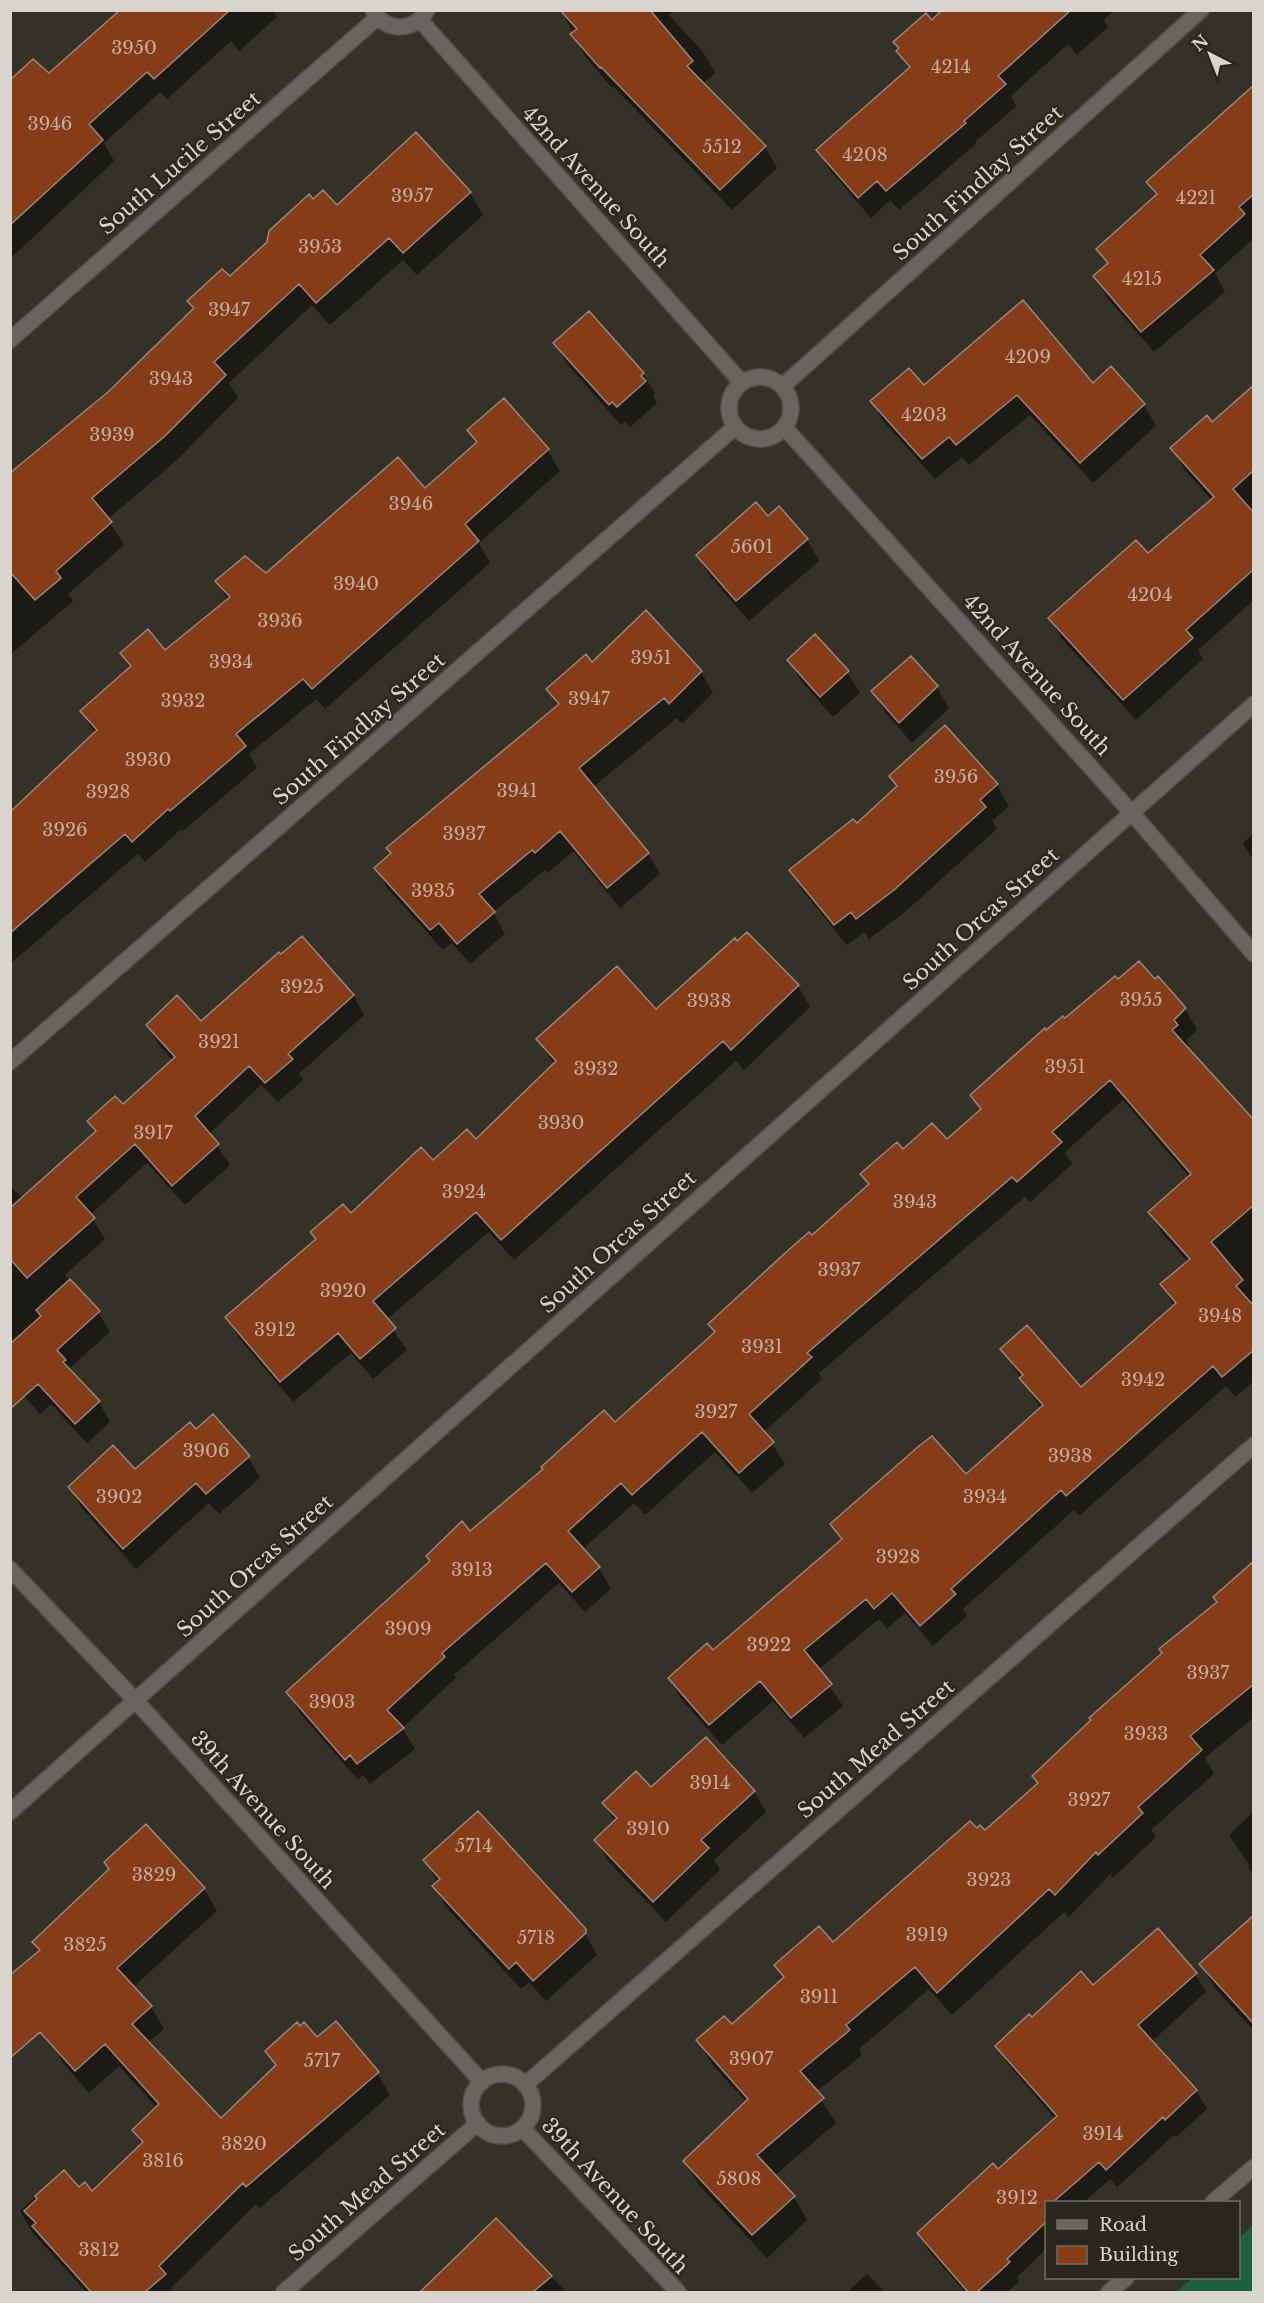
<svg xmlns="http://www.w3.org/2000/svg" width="1264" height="2303" viewBox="0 0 1264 2303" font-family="'Libre Baskerville',serif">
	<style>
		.green { fill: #1c6043 }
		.shadow { fill: #0007 }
		.building { fill: #863c17; stroke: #958781; stroke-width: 1.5 }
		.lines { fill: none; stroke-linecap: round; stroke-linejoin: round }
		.minor-casing { stroke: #514f44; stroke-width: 18 }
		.tertiary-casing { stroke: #514f44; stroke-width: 18 }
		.minor { stroke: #6a6461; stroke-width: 15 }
		.tertiary { stroke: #6a6461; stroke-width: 15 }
		.labels { text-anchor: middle; stroke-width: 4.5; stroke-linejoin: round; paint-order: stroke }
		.number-label { font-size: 18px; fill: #c3afa0 }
		.street-label { font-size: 21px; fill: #d7d5ce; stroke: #2a271d }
	</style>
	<rect width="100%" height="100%" fill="#343126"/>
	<path class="green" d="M1253,2225V2292H1176L1193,2278H1238L1239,2238Z"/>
	<path class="shadow" d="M123,10H273L277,17L239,51L231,41L167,99L160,92L104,143L114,161L10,259V82L49,75Z
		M674,10L669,15L703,52L715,73L703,84L765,147L777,168L732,210L614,87L612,88L584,55L562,11Z
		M945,10H1114L1104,20L1108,27L1077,55L1068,44L1011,96L1016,106L975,142L976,144L899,210L890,200L871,218L830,170L818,150L909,70L895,42L932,22Z
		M1254,85V238L1215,273L1225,292L1154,352L1107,298L1095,277L1108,265L1098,249L1156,196L1148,182Z
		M470,193L483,215L417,275L403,260L330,325L312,305L229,383L238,398L178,459L108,519L124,545L68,594L73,601L10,655V474L134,368L194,310L189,301L229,278L313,201L337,207Z
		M555,343L643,373L655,394L653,396L657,403L630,427L625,422L621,425L567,364Z
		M924,388L1144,405L1156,426L1093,483L1030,415L969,465L962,457L935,479L884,422L872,402Z
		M1254,401V600L1198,650L1203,659L1136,720L1062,639L1050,619L1148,555L1212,500L1184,469L1172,448Z
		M469,431L547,450L560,471L479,543L490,563L325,709L316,699L249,754L257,768L183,831L181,829L145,862L138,854L10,964V825L95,734L82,712L130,668L122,654L165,652L228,601L217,582L266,575L425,491L477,444Z
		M768,518L807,540L819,561L749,621L710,576L697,555Z
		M911,658L937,687L949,708L912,743L885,712L873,692Z
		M789,660L847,672L860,693L833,717L801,681Z
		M592,664L701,672L713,693L682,724L677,718L593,787L648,853L660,874L620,908L573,851L548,873L545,870L493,912L505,934L470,964L452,943L443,950L388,889L376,868L558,707L548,689Z
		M945,727L997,785L1009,806L992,821L997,829L906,911L869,939L864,932L847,945L803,891L791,870L857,825L897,788L891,776Z
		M1254,833V862L1243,843Z
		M747,934L798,986L810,1007L744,1070L736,1061L514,1260L489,1232L386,1320L407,1350L373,1379L351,1353L293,1402L239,1338L227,1317L350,1215L433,1162L476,1142L554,1064L538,1039L656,1011Z
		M1158,978L1185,1009L1197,1030L1186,1040L1189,1046L1187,1048L1254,1123V1381L1235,1397L1226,1386L1079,1516L1074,1510L963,1609L967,1616L933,1646L905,1613L887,1629L879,1619L818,1670L843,1706L804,1738L773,1701L722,1745L682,1700L669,1679L713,1652L842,1542L832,1525L966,1476L1041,1409L1002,1349L1080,1389L1174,1307L1162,1284L1188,1262L1162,1233L1150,1212L1190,1178L1123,1100L1065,1152L1072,1164L1030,1202L1025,1197L819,1373L822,1379L764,1432L785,1464L752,1493L715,1452L645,1515L634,1503L583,1549L599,1568L611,1589L585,1612L559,1583L454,1675L456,1678L402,1728L415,1749L370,1784L363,1775L358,1780L300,1713L288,1692L470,1533L614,1424L716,1333L710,1324L869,1186L862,1174L903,1151L947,1141L981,1111L972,1095L1046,1032L1117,981H1154Z
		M353,995L364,1015L299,1074L303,1080L278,1102L261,1085L209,1134L230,1165L185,1205L147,1163L90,1215L105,1239L65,1275L98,1312L110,1332L69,1369L99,1402L110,1422L87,1443L51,1404L40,1414L10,1380V1186L23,1199L96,1133L89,1122L123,1106L173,1061L159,1045L148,1025L201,1023Z
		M195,1431L248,1457L260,1478L219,1514L209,1503L136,1569L82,1508L70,1487L135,1472Z
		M1254,1563V1717L1205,1758L1214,1774L1151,1830L1156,1837L1113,1878L1110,1874L1069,1917L1064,1912L952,2015L929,1989L859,2049L862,2055L816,2092L836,2123L774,2176L794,2197L807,2220L767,2258L699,2185L685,2161L747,2103L712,2064L698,2040L731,2026L783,1979L776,1966L832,1944L977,1830L985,1833L1039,1784L1034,1777L1218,1603Z
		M651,1789L754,1792L766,1812L714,1860L720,1870L666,1922L608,1861L596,1840L615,1822L604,1803Z
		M1254,1811V1877L1248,1867L1250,1866L1229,1835Z
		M146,1826L204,1889L217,1911L133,1987L151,2007L164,2029L148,2043L220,2120L276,2067L267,2051L317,2039L377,2073L390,2095L260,2208L256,2204L171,2288L174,2292H86L33,2233L20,2211L64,2172L79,2189L92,2193L142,2145L134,2130L157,2108L119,2066L89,2093L64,2064L51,2042L40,1952L34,1942L110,1870Z
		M425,1860L585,1934L597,1955L546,2001L529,1982L521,1989L446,1907L434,1886L438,1883Z
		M1254,1917V2031L1214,1987L1201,1964Z
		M1195,1974L1206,1992L1151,2042L1196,2091L1207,2109L1176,2137L1174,2135L1117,2187L1110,2179L1084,2202H1046V2249L1017,2277L1019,2282L1007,2292H965L929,2251L918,2233L998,2171L1055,2119L1008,2064L997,2046L1032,2019L1093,1987Z
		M496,2220L566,2292H422L474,2244Z
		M867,2274L884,2292H847Z"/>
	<path class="building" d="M120,10H230L154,79L147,72L89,124L103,140L10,225V80L33,59L49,73Z
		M560,10H650L693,61L687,66L766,146L720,190L601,67L600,68L570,34L577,29Z
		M942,10H1071L998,76L1006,84L964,121L966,123L886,191L877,181L858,198L816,150L910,67L896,51L899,48L893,42L926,13L932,20Z
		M1254,85V194L1239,207L1245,214L1200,255L1214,270L1141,332L1093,276L1108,263L1096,249L1157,194L1146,182Z
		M416,132L471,192L403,253L389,238L316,303L299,284L214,362L226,375L165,436L92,498L112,522L56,571L61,578L35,600L10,572V473L109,391L194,308L187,301L222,269L230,276L267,242L269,231L309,194L313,199L323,190L337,205Z
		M1023,300L1093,383L1111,366L1145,404L1080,463L1017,395L956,445L949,437L922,459L870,401L909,368L924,385Z
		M589,311L644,373L641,376L646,381L617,407L612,402L609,405L553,343Z
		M1254,385V470L1233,489L1254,513V569L1186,630L1193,638L1123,700L1048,618L1136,540L1148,553L1214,497L1170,448L1207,415L1212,422Z
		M504,398L549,449L465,524L479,541L312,689L303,679L236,734L246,746L170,811L168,809L132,842L125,834L10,933V812L97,730L80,711L131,666L120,653L148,629L165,650L230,597L215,581L245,556L266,573L398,457L425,488L477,442L467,430Z
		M756,502L768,516L779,506L808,539L736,601L696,555Z
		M646,610L702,671L669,704L664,698L579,768L649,853L607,888L560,831L535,853L532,850L479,894L495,912L457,944L439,923L430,930L374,868L391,853L386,848L559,704L546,689L586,654L592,662Z
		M815,634L849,671L820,697L787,660Z
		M911,656L938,686L899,723L871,691Z
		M945,725L998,784L980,800L986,807L894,890L856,919L851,912L834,925L789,870L853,819L857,823L897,786L889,776Z
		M747,932L799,985L731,1050L723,1041L501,1240L476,1212L373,1301L396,1328L360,1359L338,1333L280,1382L225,1317L316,1239L310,1232L343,1204L351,1213L421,1147L433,1160L467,1129L476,1139L556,1061L536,1039L617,966L656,1009L735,938L737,941Z
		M302,936L354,995L288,1054L293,1059L265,1083L249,1066L195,1116L219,1144L172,1186L135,1144L76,1197L95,1218L27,1278L10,1259V1208L96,1131L87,1121L115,1096L123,1104L175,1057L146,1025L177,995L201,1021L279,952L281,954Z
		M1139,961L1155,979L1158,976L1186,1008L1174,1020L1178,1025L1172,1030L1254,1120V1205L1211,1242L1243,1280L1236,1286L1254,1306V1350L1222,1377L1213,1366L1066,1496L1061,1490L951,1589L956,1594L920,1626L892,1593L874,1609L866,1599L804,1650L832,1684L791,1718L760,1681L709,1725L668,1678L707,1643L713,1650L842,1539L830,1524L919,1446L932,1436L966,1474L1043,1405L1019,1378L1023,1375L1000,1349L1027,1325L1081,1387L1176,1303L1160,1284L1190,1259L1148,1212L1191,1174L1110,1080L1052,1132L1062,1142L1017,1182L1012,1177L807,1353L812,1357L749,1414L774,1442L739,1473L702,1432L632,1495L621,1483L568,1531L600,1567L572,1592L546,1563L442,1653L445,1657L387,1710L404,1728L357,1764L350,1755L345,1760L286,1692L430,1561L426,1556L462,1521L470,1531L543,1469L541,1467L604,1410L615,1422L715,1332L708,1324L784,1254L809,1232L812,1235L869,1184L860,1174L897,1142L903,1149L932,1123L947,1139L981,1109L970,1095L1045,1028L1046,1030L1063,1016L1065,1018L1115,976L1118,979Z
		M70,1279L100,1311L57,1350L66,1360L63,1362L100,1401L75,1424L38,1384L10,1409V1344L41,1316L36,1310Z
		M213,1414L250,1456L206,1494L196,1483L123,1549L68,1487L113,1445L135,1469L190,1422L196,1429Z
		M1254,1561V1684L1190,1736L1202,1750L1138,1807L1143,1813L1098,1855L1096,1852L1055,1895L1049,1889L937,1993L915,1967L846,2025L850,2030L800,2071L824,2098L757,2155L795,2196L752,2235L683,2161L748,2099L696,2040L724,2016L732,2024L784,1977L774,1965L819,1926L833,1942L970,1821L977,1828L980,1825L985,1830L1038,1783L1032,1776L1091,1720L1089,1718L1162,1653L1159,1649L1217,1602L1213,1597Z
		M706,1737L755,1791L701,1840L709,1848L653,1902L594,1840L617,1818L602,1803L636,1771L651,1787Z
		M478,1811L586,1929V1933L533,1981L516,1962L509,1969L456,1912L432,1886L440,1879L423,1860Z
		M146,1824L205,1888L117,1968L152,2006L132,2024L221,2118L276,2065L265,2051L297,2022L300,2026L304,2022L317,2037L336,2021L379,2072L246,2187L243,2183L159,2266L166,2274L145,2292H91L32,2226L36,2223L24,2211L37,2199L35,2196L64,2170L79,2187L85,2182L92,2191L143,2142L132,2130L159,2104L105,2044L75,2071L40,2032L10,2058V1975L40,1950L32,1942L109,1869L104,1862Z
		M1254,1915V2024L1199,1964Z
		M1158,1928L1197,1973L1138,2025L1197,2090L1165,2120L1163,2117L1106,2170L1099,2162L1053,2202H1047V2221L1007,2259L1010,2262L977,2292H968L917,2233L993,2163L998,2169L1057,2116L995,2046L1029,2014L1032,2017L1081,1971L1093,1985Z
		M496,2218L552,2276L533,2292H420Z"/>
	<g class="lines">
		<g class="minor-casing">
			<path id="minor" d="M373,10C385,33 415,32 427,10
				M420,20L742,383
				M10,340L378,17
				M729 408a31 31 0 1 1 62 0a31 31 0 1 1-62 0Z
				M783,386L1201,10
				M785,428L1131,812L1254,954
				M10,1062L735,427
				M10,1569L135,1700L482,2082
				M471 2105a31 31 0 1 1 62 0a31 31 0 1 1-62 0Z
				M525,2085L1254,1445
				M522,2128L678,2292
				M1213,2202L1254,2167
				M284,2292L478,2123
				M1109,2292L1126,2278"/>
		</g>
		<g class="tertiary-casing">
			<path id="tertiary" d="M10,1812L1254,704"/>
		</g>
		<use href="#minor" class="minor"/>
		<use href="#tertiary" class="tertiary"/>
	</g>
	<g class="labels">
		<g class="number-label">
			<text x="134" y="54">3950</text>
			<text x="951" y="73">4214</text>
			<text x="50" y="130">3946</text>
			<text x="722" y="153">5512</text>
			<text x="865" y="161">4208</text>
			<text x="412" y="202">3957</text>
			<text x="1196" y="204">4221</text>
			<text x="320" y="253">3953</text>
			<text x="1142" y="285">4215</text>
			<text x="229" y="316">3947</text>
			<text x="1028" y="363">4209</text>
			<text x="171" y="385">3943</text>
			<text x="924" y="421">4203</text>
			<text x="112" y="441">3939</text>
			<text x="411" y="510">3946</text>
			<text x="752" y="553">5601</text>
			<text x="356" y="590">3940</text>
			<text x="1150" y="601">4204</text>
			<text x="280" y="627">3936</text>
			<text x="651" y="664">3951</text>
			<text x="231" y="668">3934</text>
			<text x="589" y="705">3947</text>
			<text x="183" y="707">3932</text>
			<text x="148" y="766">3930</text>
			<text x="956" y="783">3956</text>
			<text x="517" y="797">3941</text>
			<text x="108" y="798">3928</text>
			<text x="65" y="836">3926</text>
			<text x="464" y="840">3937</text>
			<text x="433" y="897">3935</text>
			<text x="302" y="993">3925</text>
			<text x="1141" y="1006">3955</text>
			<text x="709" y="1007">3938</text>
			<text x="219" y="1048">3921</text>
			<text x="1065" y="1073">3951</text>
			<text x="596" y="1075">3932</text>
			<text x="561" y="1129">3930</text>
			<text x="153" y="1139">3917</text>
			<text x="464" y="1198">3924</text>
			<text x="915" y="1208">3943</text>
			<text x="839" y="1276">3937</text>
			<text x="343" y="1297">3920</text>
			<text x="1220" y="1322">3948</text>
			<text x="275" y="1336">3912</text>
			<text x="762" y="1353">3931</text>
			<text x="1143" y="1386">3942</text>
			<text x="716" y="1418">3927</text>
			<text x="206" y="1457">3906</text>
			<text x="1070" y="1462">3938</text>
			<text x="119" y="1503">3902</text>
			<text x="985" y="1503">3934</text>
			<text x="898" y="1563">3928</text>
			<text x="472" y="1576">3913</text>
			<text x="408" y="1635">3909</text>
			<text x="769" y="1651">3922</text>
			<text x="1208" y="1679">3937</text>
			<text x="332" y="1708">3903</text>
			<text x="1146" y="1740">3933</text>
			<text x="710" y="1789">3914</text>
			<text x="1089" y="1806">3927</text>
			<text x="648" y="1835">3910</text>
			<text x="474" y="1852">5714</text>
			<text x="154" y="1881">3829</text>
			<text x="989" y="1886">3923</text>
			<text x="927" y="1941">3919</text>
			<text x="536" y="1944">5718</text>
			<text x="85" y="1951">3825</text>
			<text x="819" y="2003">3911</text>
			<text x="751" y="2065">3907</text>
			<text x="322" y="2067">5717</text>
			<text x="1103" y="2140">3914</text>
			<text x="244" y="2150">3820</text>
			<text x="163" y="2167">3816</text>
			<text x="739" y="2185">5808</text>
			<text x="1017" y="2204">3912</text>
			<text x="99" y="2256">3812</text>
		</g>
		<g class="street-label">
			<text transform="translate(180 163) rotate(-41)" y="7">South Lucile Street</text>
			<text transform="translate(978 183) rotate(-42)" y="7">South Findlay Street</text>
			<text transform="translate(596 187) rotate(48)" y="7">42nd Avenue South</text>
			<text transform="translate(1037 675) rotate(48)" y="7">42nd Avenue South</text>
			<text transform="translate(359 729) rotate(-41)" y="7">South Findlay Street</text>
			<text transform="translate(981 919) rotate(-42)" y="7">South Orcas Street</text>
			<text transform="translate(618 1242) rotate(-42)" y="7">South Orcas Street</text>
			<text transform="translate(255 1566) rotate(-42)" y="7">South Orcas Street</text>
			<text transform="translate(876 1749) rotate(-41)" y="7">South Mead Street</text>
			<text transform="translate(263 1810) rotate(48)" y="7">39th Avenue South</text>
			<text transform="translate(367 2192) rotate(-41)" y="7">South Mead Street</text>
			<text transform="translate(615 2196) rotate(47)" y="7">39th Avenue South</text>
		</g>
	</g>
	<rect width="1264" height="2303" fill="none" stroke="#d7d5ce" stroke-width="24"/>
	<rect x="1045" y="2201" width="195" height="78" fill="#2a271d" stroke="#6f6d64" stroke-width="1.5"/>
	<rect x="1057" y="2220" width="30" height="9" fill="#6a6461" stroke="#6f6d64" stroke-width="1.5"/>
	<text x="1099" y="2231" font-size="18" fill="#d7d5ce">Road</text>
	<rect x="1057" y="2246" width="30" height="18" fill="#863c17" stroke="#6f6d64" stroke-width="1.5"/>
	<text x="1099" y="2261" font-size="18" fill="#d7d5ce">Building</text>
	<g transform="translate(1210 54) rotate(318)" stroke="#2a271d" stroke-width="4.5" paint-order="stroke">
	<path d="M0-4.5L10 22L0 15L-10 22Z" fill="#d7d5ce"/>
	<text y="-9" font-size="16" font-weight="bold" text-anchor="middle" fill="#d7d5ce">N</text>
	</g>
</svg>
